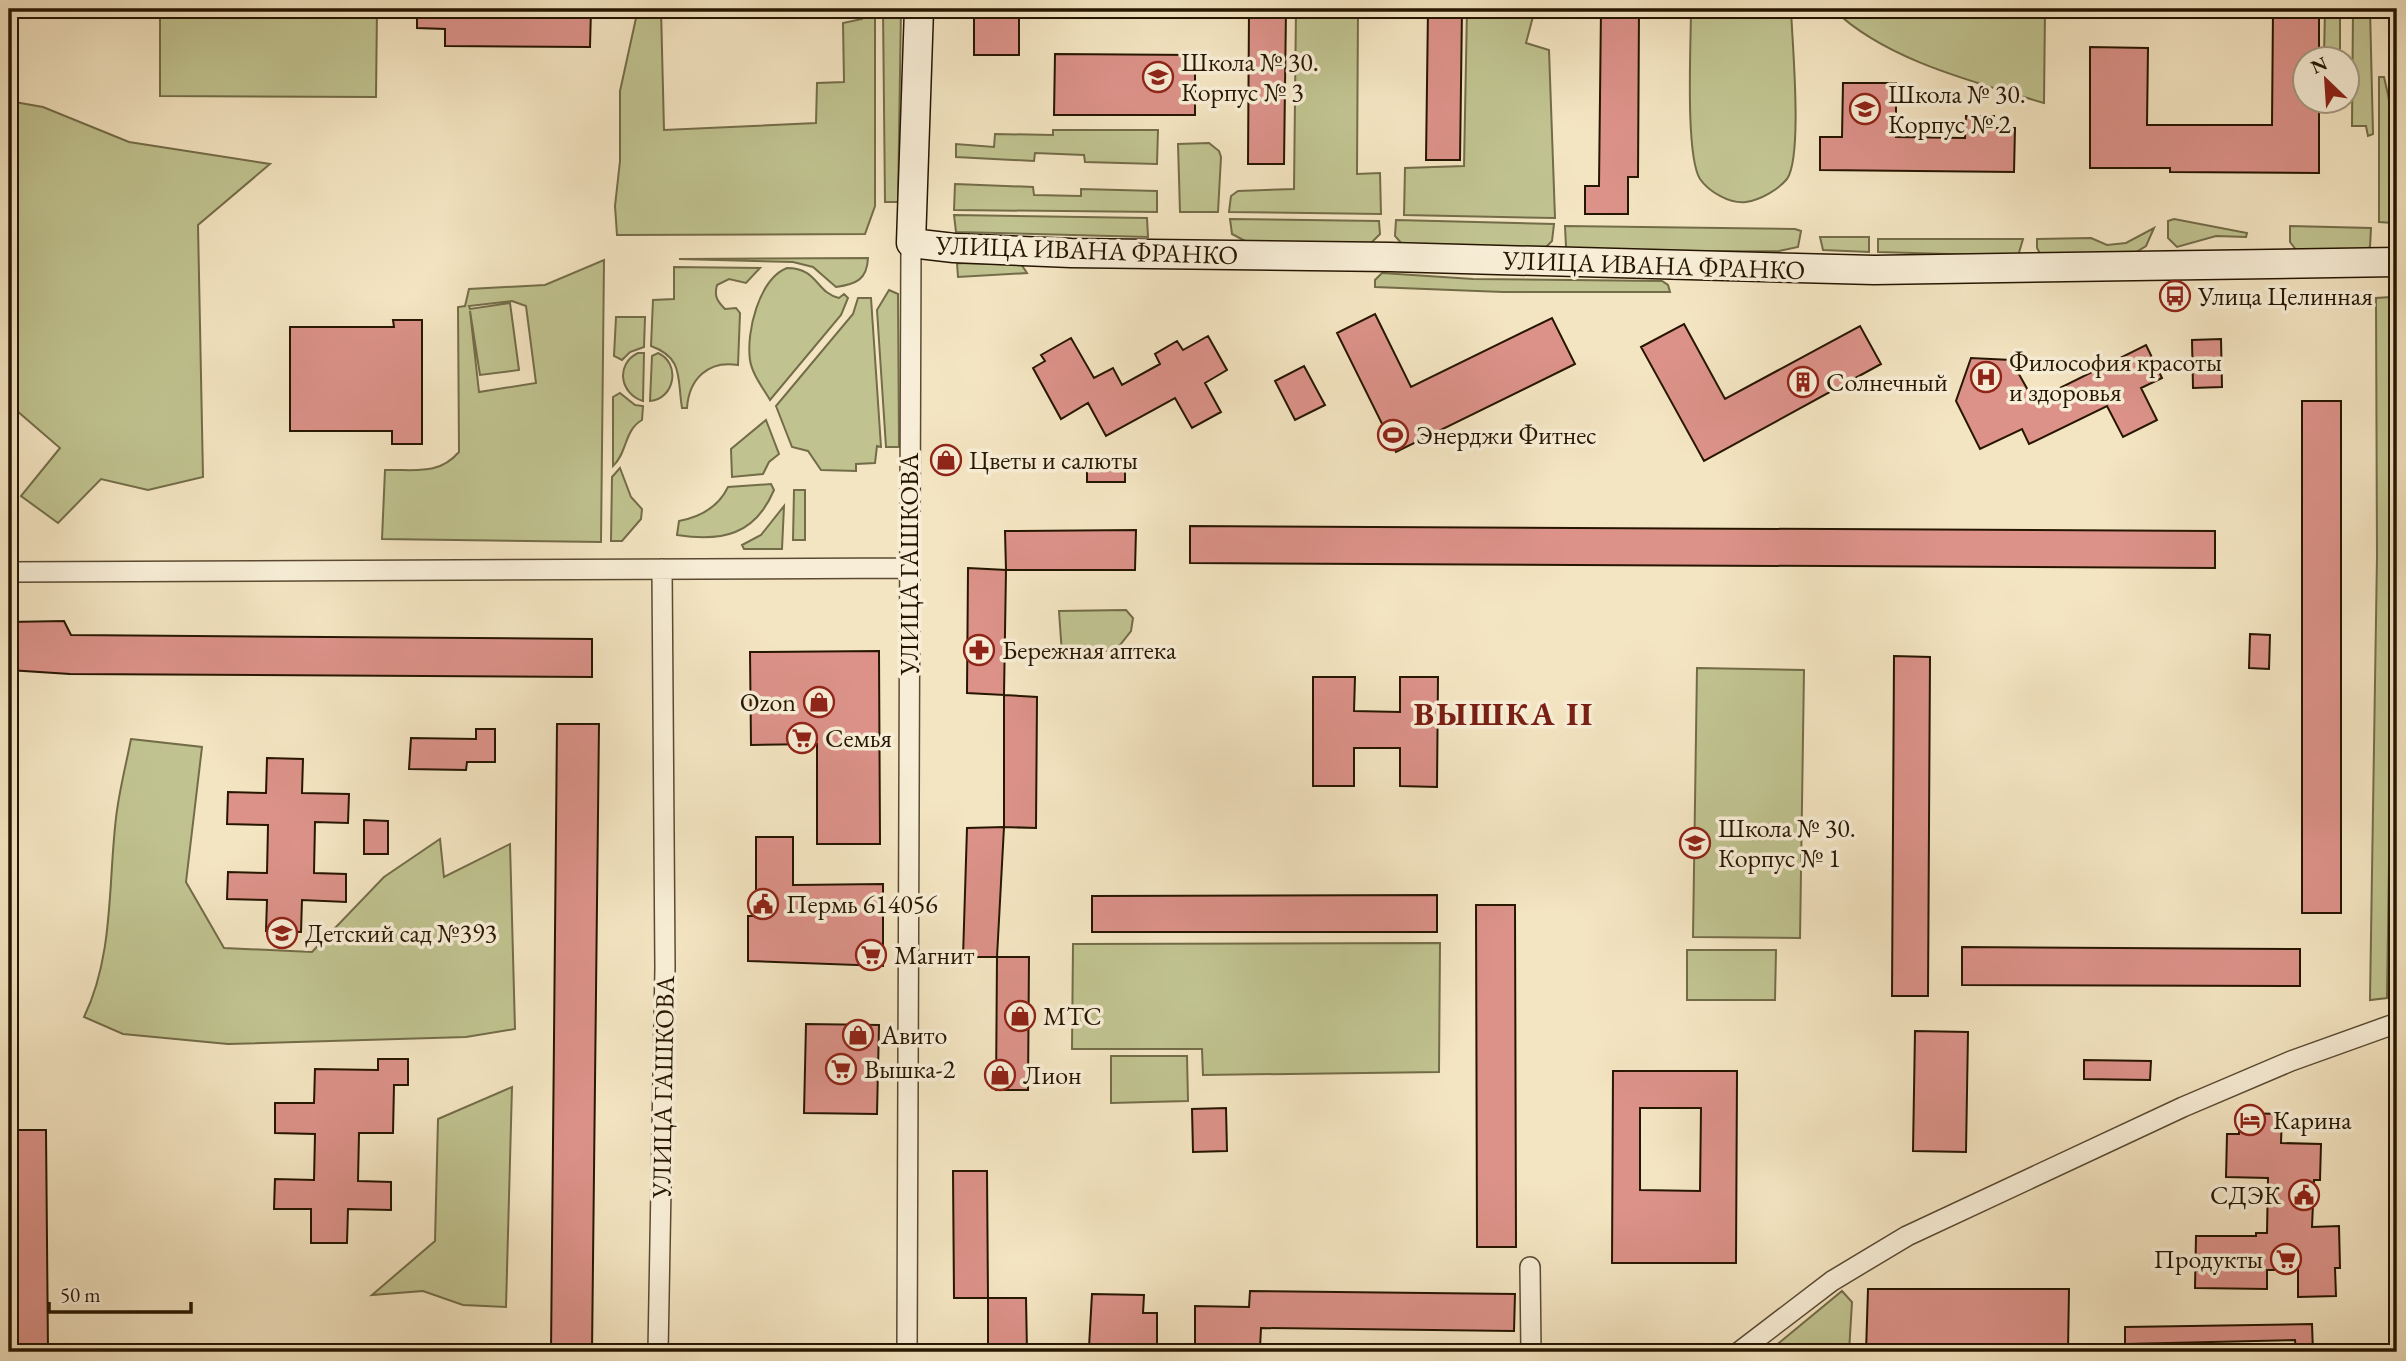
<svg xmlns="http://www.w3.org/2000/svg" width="2406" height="1361" viewBox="0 0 2406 1361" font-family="'EB Garamond',serif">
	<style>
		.green { fill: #c0c390; stroke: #736c48; stroke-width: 2; fill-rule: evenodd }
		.building { fill: #dc9289; stroke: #261601; stroke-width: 2; fill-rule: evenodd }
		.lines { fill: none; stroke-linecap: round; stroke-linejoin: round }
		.street-casing { stroke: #5a4a31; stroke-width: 22 }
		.secondary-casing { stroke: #261601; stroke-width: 31 }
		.street { stroke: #f8eed7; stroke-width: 19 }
		.secondary { stroke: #f8eed7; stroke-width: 28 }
		.labels { text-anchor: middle; stroke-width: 7; stroke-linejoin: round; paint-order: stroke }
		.poi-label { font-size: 26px; fill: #261601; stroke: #f8eed7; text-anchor: start }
		.street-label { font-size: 26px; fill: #261601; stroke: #f8eed7 }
		.district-label { font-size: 33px; font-weight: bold; letter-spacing: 2px; fill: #7a1f14; stroke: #f8eed7 }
	</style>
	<rect width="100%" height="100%" fill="#f4e5c2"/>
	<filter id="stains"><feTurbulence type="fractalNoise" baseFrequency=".00286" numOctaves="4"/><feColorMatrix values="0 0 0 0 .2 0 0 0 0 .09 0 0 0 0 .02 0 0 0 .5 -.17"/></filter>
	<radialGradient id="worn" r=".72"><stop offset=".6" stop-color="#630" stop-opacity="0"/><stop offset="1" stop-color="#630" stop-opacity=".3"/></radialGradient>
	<path class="green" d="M160,9H377L376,97L160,96Z
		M638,9H661L664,130L816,123L817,83L844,82L843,23L862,19L861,9H875V206L865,234L617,235L615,206L620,161V91Z
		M883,9H901L898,202H885Z
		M1296,9H1358L1357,174L1380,173L1381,214L1229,212L1231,196L1238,191L1294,189Z
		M1467,9H1535L1526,43L1549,50L1555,218L1404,215L1405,168L1464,166Z
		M1691,9H1791C1792,41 1803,156 1787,179C1778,190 1760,200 1746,202C1730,204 1709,192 1700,179C1685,155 1691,42 1691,9Z
		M1833,9H2045L2044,103C1974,82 1885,60 1833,9Z
		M2325,9H2340V56L2324,57Z
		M2353,9H2370L2373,134L2368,136L2366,126H2352Z
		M2379,77H2384C2393,112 2403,189 2393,223L2379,222Z
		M9,101L43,107L129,142L270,164L198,225L203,477L148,490L101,479L58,523L21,496L60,448L9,404Z
		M1053,130H1158L1157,164L1085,162L1084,155L1035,153L1034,161L956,157V144L994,147L995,134L1053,135Z
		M1209,143L1219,151L1221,157L1218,212H1180L1178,144Z
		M955,184L1033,187L1034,195L1081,196V189L1157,191V212L954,210Z
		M954,215L1147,218L1148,237L956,232Z
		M1230,219L1379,221L1380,234L1370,244L1245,241L1232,234Z
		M2174,219L2247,233L2246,237L2216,236L2177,247L2168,238V221Z
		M1396,220L1554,224L1552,241L1545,248L1402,244L1395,236Z
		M1565,226L1795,229L1801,231L1798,247L1779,251L1576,252L1566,247Z
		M2290,226L2371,228L2370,247L2363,250L2297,251L2290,242Z
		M2154,228L2146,246L2133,254L2041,255L2037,248V239L2091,238L2107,245L2126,243Z
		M1820,237H1869V252L1823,250Z
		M1878,239H2023L2018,256L1878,252Z
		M868,258C867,280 856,284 836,287L813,267L793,262L679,259Z
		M604,260L601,542L382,539L385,470C415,469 438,476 459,452L458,307L465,306L469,289L545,285ZM512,301L526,306L536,383L479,392L470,311L480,375L519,370L510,303L470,309L469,306Z
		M957,263L1021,264L1027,273L958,277Z
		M674,267L760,268L746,283L729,279L717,285C714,296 717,301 725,309L736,308L740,313L738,365C708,360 689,379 687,408H682C677,378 684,358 651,346L653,300L674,299Z
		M787,268C818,268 816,293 839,298L844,294L848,298L841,315L770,400C763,388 752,374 750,360C746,332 759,279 787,268Z
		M1382,273L1473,279L1662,281L1668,285L1670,292H1503L1375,287V280Z
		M889,290L898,294L899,447H886L877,310Z
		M2391,297L2397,311L2387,998L2370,1000L2377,556L2376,298Z
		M858,298H871L881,447L877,446L875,463L856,464V471L821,470L808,451L792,447L776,406L853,314Z
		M616,317H645L644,347L630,352L622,360L614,356Z
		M638,353H644L643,401C620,394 615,364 638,353Z
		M658,353C681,363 675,399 650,401L652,356Z
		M620,393L635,405L643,406L642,420C624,430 627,454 613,466V397Z
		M766,420L779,454L769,462L763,474L732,477L731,449Z
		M620,468L631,497L642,509L641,519L622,541H611L612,477Z
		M771,484L774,490C755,535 722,542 677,535L679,521C700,517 718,508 728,487Z
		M794,490H805V540H793Z
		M784,506L782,549H744L742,545L761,535Z
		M1126,610L1133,618L1131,631L1116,650L1062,654L1059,611Z
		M1697,668L1804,670L1800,938L1693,937Z
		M131,739L202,747L186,882L224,948L312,952L384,877L440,839L444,877L510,844L515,1029L466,1037L228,1044L123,1034L84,1017C114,955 108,884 116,818C119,791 126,765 131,739Z
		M1440,943L1439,1072L1203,1075L1202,1049H1072L1073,944Z
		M1687,950H1776L1775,1000H1687Z
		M1111,1056H1187L1188,1101L1111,1103Z
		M512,1087L506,1307L463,1305L423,1291L372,1295L435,1241L438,1119Z
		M1842,1291L1852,1302L1849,1352H1768Z"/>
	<path class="building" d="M417,9H591L590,47L445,46V29L417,28Z
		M974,9H1019V55H974Z
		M1249,9L1286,10L1284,164H1248Z
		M1428,9H1462L1460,160H1426Z
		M1601,9H1639L1638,177H1628V214H1585V186H1599Z
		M2273,9H2319V60H2305V102H2319V173L2170,172V168H2090V47L2148,48L2147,125H2272Z
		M1055,54L1195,55V115H1054Z
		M1843,83H1896V137L1965,138L1966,116H1994V128H2015L2014,172L1820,170V137H1842Z
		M1375,314L1411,387L1552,318L1575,364L1396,452L1337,333Z
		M393,320H422V444H392V431H290V327H394Z
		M1684,324L1725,399L1860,326L1881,364L1704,461L1641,347Z
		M1208,336L1227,370L1205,383L1221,412L1192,428L1175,398L1106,436L1088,403L1061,419L1033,368L1045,361L1041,355L1071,338L1094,378L1113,368L1122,385L1160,364L1155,354L1177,341L1183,350Z
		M2221,339L2222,387L2193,388L2192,340Z
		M2146,345L2162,378L2141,388L2157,420L2123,437L2107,406L2029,444L2022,429L1980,449L1956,401L1971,358L2011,360L2034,401Z
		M1304,366L1325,405L1295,420L1275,381Z
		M2302,401H2341V913H2302Z
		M1087,462H1125V482H1087Z
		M1190,526L2215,531V568L1190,563Z
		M1136,530L1135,570H1006L1005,531Z
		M968,568L1006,570L1004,695L967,693Z
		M64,621L71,635L592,639V677L70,674L9,670V622Z
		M2250,634L2270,635L2269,669L2249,668Z
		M879,651L880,844H817V744L751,745L750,652Z
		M1894,656L1930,657L1928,996H1892Z
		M1313,677H1355L1354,711L1400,712V677H1438L1437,787L1400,786V748H1354V786H1313Z
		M1004,695L1037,697L1036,828L1004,827Z
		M557,724H599L592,1352H551Z
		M476,729H495V762H467L466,770L409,769L411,738L476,739Z
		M267,758L303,759L302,793L349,794L348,823L315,822L314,873L346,874V902L302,900L301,932L266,931L267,900L227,899L228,872L267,873L268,825L227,824L228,792L266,793Z
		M364,820L388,821V854H364Z
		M1004,827L997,957H963L967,828Z
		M756,837H793V885L883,884V966L748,961V916H756Z
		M1437,895V932H1092V896Z
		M1476,905H1515L1516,1247H1477Z
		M1962,947L2300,949V986L1962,985Z
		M997,957H1029L1028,1090H996Z
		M806,1024L879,1025L877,1114L804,1113Z
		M1915,1031L1968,1032L1966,1152L1913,1151Z
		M378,1059H408V1085H394L393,1133H359L358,1181L391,1182V1210L348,1209L347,1243H311V1209H274L275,1179L314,1180L315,1134L275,1133V1103H314L315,1069L378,1070Z
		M2084,1060L2151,1061L2150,1080L2084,1079Z
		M1613,1071H1737L1736,1263H1612ZM1640,1108H1701L1700,1191L1640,1190Z
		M1226,1108L1227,1151L1193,1152L1192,1109Z
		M2239,1113L2282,1114L2281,1143L2321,1144L2320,1180H2314L2312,1227L2339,1226L2340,1268H2335L2336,1296L2298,1297V1270H2267V1289L2195,1288L2196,1236H2256V1233H2267L2268,1178L2226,1177L2227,1134H2239Z
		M9,1130H46L48,1352H11Z
		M953,1171H987L988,1298H954Z
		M1868,1289H2069L2068,1352H1866Z
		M1250,1291L1515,1294L1514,1331L1261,1328L1260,1348L1195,1347V1306L1249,1307Z
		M1092,1294L1144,1295L1143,1313H1157V1348L1089,1347Z
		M988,1298H1026L1027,1352H988Z
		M2312,1324L2313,1352H2296L2295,1340L2125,1344V1327Z"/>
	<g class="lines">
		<g class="street-casing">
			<path id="street" d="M9,572L909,568
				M1530,1267L1531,1352
				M658,1352L665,968L662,569
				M907,1352L911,243
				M1739,1352L1832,1281L1907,1236L2183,1107L2291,1061L2397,1023"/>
		</g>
		<g class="secondary-casing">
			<path id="secondary" d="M919,9L911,243L954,248L1071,253L1390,257L1874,270L2397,262"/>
		</g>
		<use href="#street" class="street"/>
		<use href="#secondary" class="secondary"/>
	</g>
	<defs>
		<g id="school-ring" transform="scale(1.575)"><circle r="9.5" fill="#f8eed7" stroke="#8f2418" stroke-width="1.5"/><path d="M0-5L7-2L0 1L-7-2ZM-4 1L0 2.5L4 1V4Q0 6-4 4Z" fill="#8f2418"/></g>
		<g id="bus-ring" transform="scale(1.575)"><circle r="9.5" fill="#f8eed7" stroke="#8f2418" stroke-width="1.5"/><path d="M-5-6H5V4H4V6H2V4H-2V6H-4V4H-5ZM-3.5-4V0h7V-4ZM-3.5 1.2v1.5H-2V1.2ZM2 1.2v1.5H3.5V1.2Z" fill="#8f2418"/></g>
		<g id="hospital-ring" transform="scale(1.575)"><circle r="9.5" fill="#f8eed7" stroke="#8f2418" stroke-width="1.5"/><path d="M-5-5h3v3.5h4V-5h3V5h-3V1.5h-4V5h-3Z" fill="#8f2418"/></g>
		<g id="building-ring" transform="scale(1.575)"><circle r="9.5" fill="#f8eed7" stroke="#8f2418" stroke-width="1.5"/><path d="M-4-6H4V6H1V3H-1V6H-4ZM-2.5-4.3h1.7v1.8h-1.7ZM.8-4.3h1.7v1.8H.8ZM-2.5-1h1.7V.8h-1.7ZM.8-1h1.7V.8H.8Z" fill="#8f2418"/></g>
		<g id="stadium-ring" transform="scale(1.575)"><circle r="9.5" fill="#f8eed7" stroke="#8f2418" stroke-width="1.5"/><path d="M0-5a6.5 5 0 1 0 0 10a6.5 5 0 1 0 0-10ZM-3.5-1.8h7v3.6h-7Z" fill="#8f2418"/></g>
		<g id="shop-ring" transform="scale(1.575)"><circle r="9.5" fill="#f8eed7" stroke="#8f2418" stroke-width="1.5"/><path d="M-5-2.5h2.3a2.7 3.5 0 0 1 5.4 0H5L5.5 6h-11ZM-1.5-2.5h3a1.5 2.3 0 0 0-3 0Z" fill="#8f2418"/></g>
		<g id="pharmacy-ring" transform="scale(1.575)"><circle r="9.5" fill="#f8eed7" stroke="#8f2418" stroke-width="1.5"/><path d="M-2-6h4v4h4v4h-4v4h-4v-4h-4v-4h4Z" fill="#8f2418"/></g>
		<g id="supermarket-ring" transform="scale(1.575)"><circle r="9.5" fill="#f8eed7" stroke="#8f2418" stroke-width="1.5"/><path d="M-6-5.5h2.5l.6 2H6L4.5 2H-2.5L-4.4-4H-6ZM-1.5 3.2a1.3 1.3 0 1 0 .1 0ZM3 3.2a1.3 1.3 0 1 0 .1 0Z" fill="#8f2418"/></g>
		<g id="civic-ring" transform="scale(1.575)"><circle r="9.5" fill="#f8eed7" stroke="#8f2418" stroke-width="1.5"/><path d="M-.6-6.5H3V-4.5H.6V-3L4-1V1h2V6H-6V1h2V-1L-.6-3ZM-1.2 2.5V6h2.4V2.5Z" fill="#8f2418"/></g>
		<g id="hotel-ring" transform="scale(1.575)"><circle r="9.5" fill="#f8eed7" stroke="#8f2418" stroke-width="1.5"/><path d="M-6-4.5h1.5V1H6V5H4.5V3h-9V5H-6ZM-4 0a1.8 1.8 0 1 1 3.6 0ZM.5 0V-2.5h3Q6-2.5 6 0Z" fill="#8f2418"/></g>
	</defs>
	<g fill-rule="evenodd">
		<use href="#school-ring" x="1158" y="77"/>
		<use href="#school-ring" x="1865" y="109"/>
		<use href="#bus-ring" x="2175" y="296"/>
		<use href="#hospital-ring" x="1986" y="377"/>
		<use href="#building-ring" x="1803" y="382"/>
		<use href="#stadium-ring" x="1393" y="435"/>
		<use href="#shop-ring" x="946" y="460"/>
		<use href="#pharmacy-ring" x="979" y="650"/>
		<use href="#shop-ring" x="819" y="702"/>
		<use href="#supermarket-ring" x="802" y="738"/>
		<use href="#school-ring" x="1695" y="843"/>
		<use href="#civic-ring" x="763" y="904"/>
		<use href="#school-ring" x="282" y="933"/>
		<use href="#supermarket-ring" x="871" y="955"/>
		<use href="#shop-ring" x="1020" y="1016"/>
		<use href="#shop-ring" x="858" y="1035"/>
		<use href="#supermarket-ring" x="841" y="1069"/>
		<use href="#shop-ring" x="1000" y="1075"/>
		<use href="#hotel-ring" x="2250" y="1120"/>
		<use href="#civic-ring" x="2304" y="1195"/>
		<use href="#supermarket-ring" x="2286" y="1259"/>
	</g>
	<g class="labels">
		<g class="poi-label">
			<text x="1181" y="71">Школа № 30.<tspan x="1181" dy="30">Корпус № 3</tspan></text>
			<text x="1888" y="103">Школа № 30.<tspan x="1888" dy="30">Корпус № 2</tspan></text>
			<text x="2198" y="305">Улица Целинная</text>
			<text x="2009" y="371">Философия красоты<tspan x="2009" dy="30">и здоровья</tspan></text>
			<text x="1826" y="391">Солнечный</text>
			<text x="1416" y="444">Энерджи Фитнес</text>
			<text x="969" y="469">Цветы и салюты</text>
			<text x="1002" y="659">Бережная аптека</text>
			<text x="796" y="711" text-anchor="end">Ozon</text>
			<text x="825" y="747">Семья</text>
			<text x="1718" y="837">Школа № 30.<tspan x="1718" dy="30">Корпус № 1</tspan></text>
			<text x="786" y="913">Пермь 614056</text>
			<text x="305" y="942">Детский сад №393</text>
			<text x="894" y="964">Магнит</text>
			<text x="1043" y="1025">МТС</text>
			<text x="881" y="1044">Авито</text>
			<text x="864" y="1078">Вышка-2</text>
			<text x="1023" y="1084">Лион</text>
			<text x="2273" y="1129">Карина</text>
			<text x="2281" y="1204" text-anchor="end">СДЭК</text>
			<text x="2263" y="1268" text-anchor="end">Продукты</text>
		</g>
		<g class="street-label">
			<text transform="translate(1087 250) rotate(2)" y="9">УЛИЦА ИВАНА ФРАНКО</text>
			<text transform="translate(1654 265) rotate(2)" y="9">УЛИЦА ИВАНА ФРАНКО</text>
			<text transform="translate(909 564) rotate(-90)" y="9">УЛИЦА ГАШКОВА</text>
			<text transform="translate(663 1087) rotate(-89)" y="9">УЛИЦА ГАШКОВА</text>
		</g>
		<g class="district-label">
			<text x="1504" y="725">ВЫШКА II</text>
		</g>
	</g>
	<rect width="2406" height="1361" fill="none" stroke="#f4e5c2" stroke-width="35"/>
	<rect x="10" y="10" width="2385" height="1340" fill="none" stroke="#261601" stroke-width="3.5"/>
	<rect x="18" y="18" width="2371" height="1326" fill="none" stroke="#261601" stroke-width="2"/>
	<g transform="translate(2326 80) rotate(335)"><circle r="33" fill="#f8eed7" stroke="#a49881" stroke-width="2"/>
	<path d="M0-5L12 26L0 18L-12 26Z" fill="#8f2418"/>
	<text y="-10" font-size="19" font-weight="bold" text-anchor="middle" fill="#261601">N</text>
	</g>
	<path d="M49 1302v10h142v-10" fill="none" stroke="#261601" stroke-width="3.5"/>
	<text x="60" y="1302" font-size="21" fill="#261601" stroke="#f8eed7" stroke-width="5" paint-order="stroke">50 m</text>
	<rect width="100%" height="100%" filter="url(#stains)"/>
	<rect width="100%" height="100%" fill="url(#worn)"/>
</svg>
